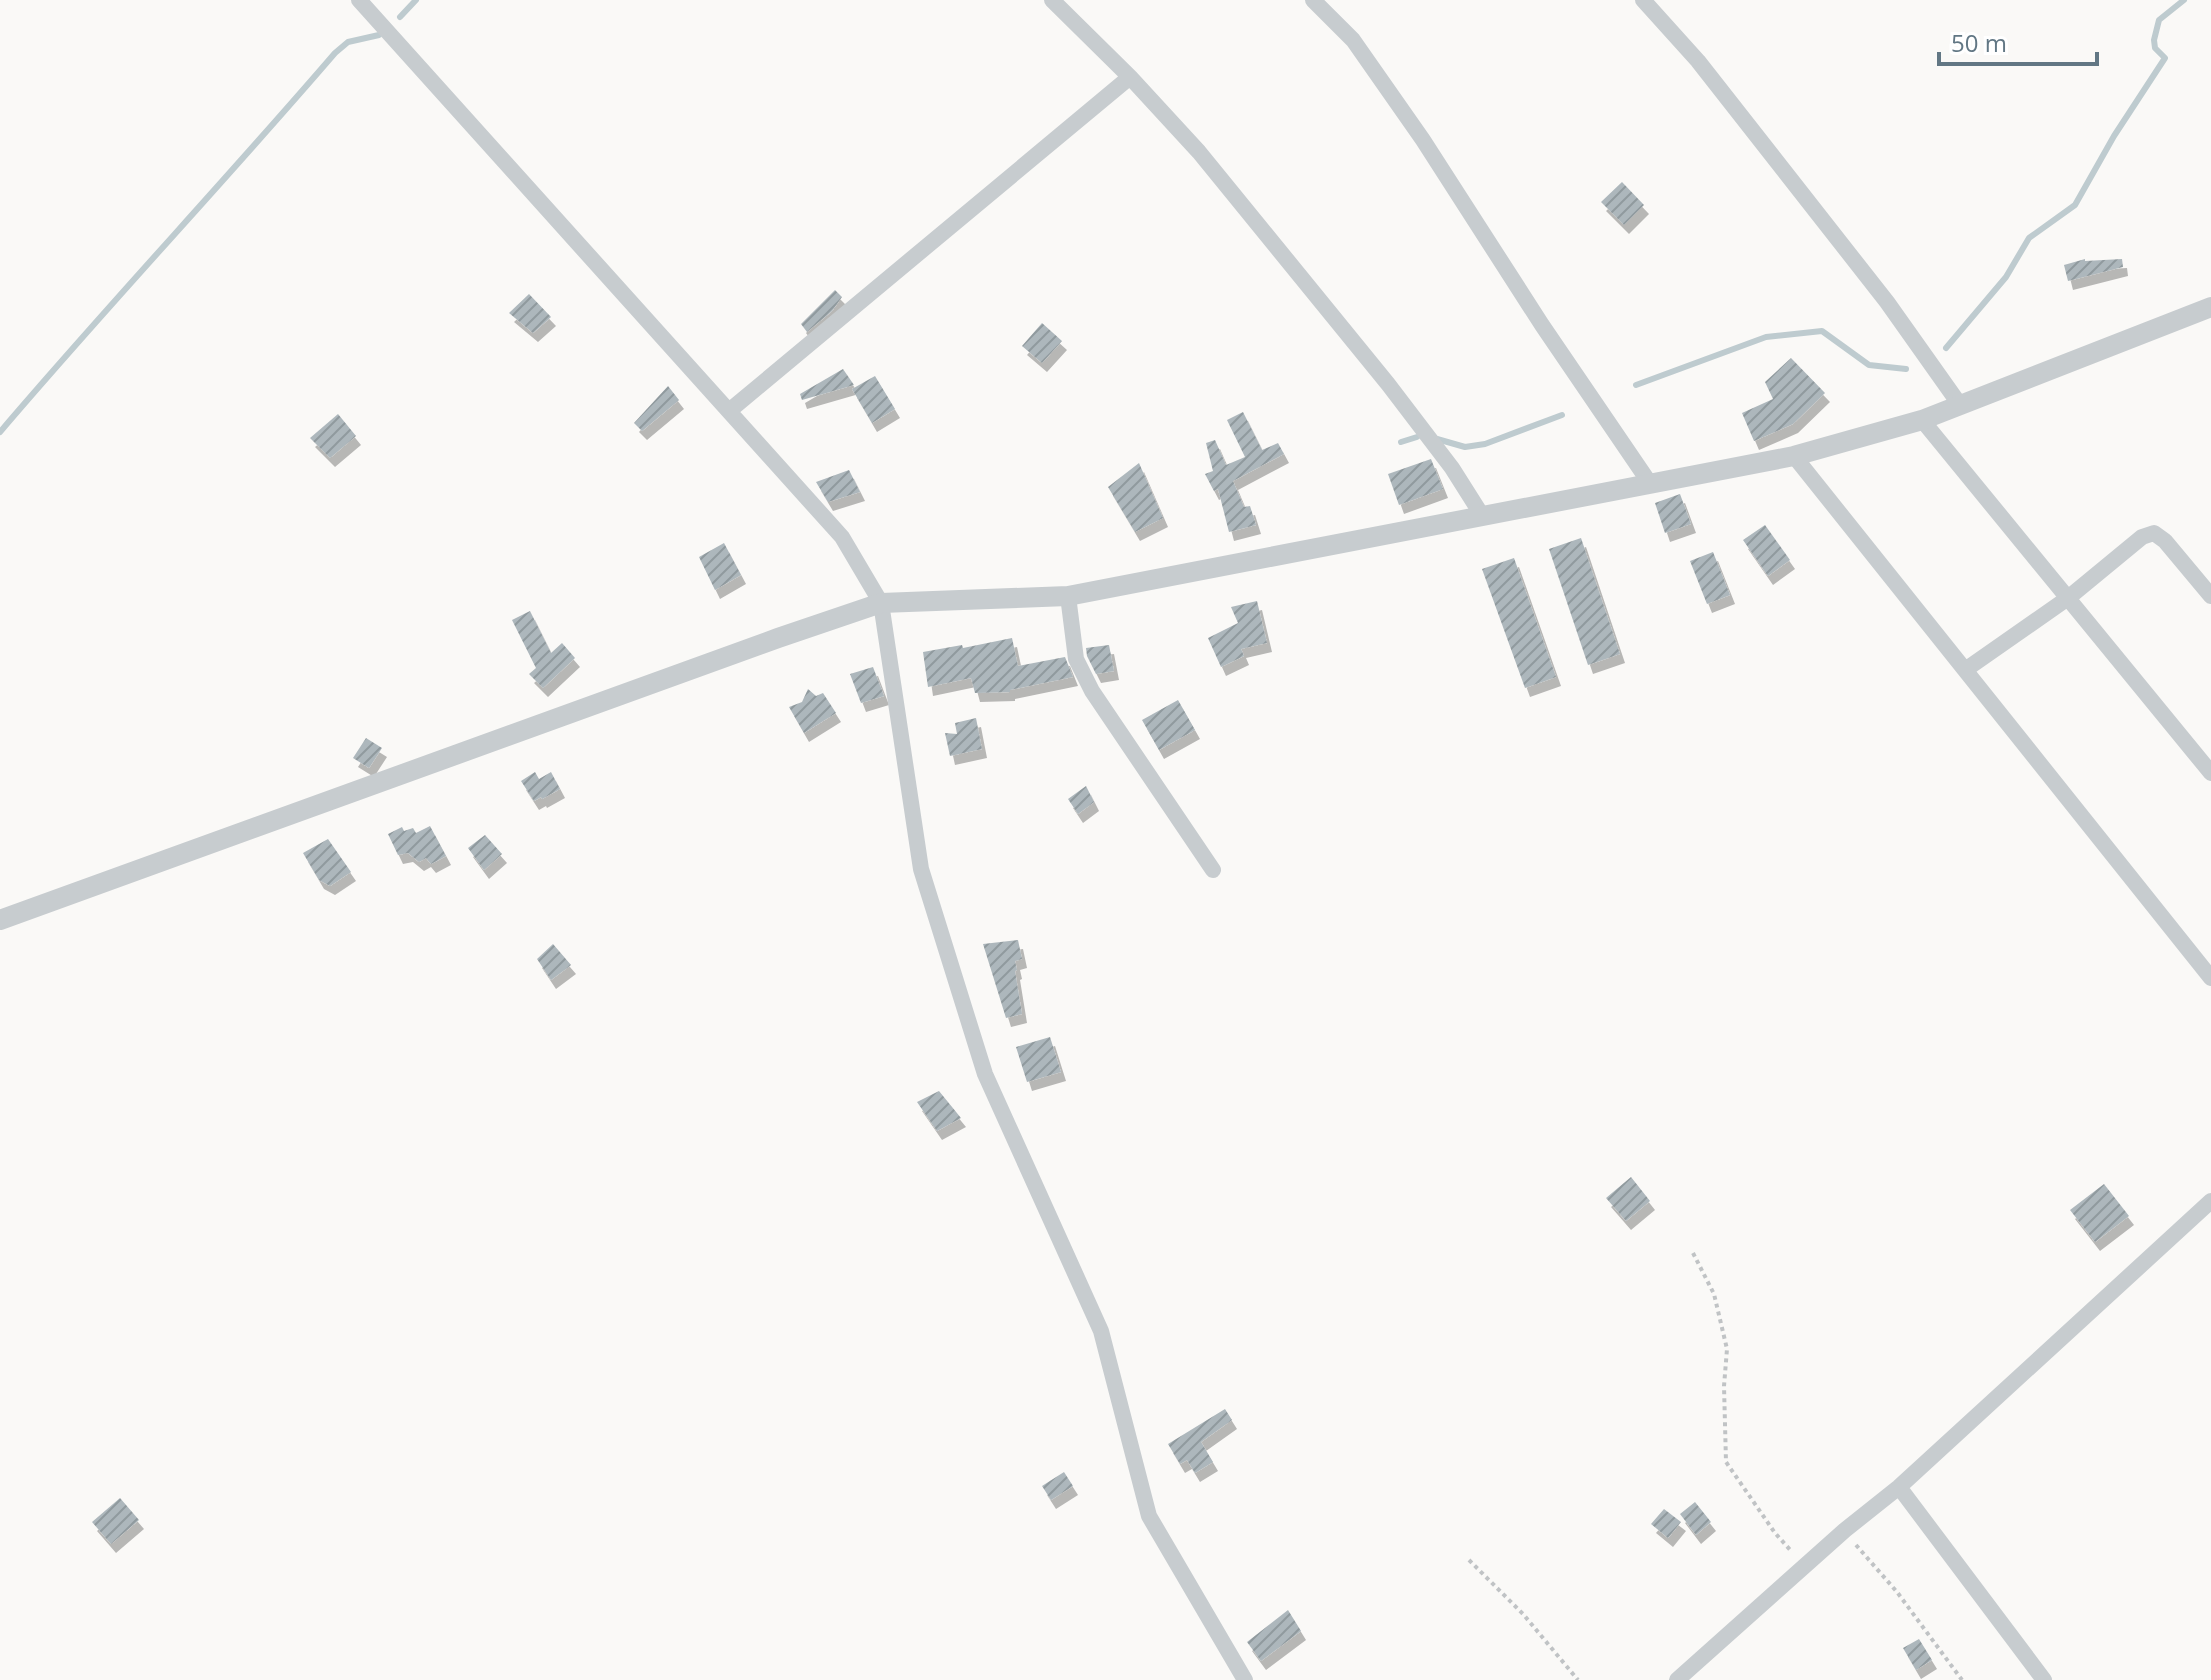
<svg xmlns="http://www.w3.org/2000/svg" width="2211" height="1680" viewBox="0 0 2211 1680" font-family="'Open Sans',sans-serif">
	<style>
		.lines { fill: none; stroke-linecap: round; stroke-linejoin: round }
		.stream { stroke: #becbcf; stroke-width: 6 }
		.building { fill: url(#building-hatch); filter: url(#shadow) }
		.path { stroke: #c0c3c5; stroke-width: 4; stroke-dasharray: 4 4; stroke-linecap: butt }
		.minor { stroke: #c7cccf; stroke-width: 16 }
		.tertiary { stroke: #c7cccf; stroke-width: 20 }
	</style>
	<defs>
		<pattern id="building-hatch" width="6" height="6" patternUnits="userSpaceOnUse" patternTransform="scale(2)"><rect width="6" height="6" fill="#adb7bc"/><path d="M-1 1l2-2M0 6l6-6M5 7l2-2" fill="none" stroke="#909a9e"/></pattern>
		<filter id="shadow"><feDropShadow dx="5" dy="9" stdDeviation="0" flood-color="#0004"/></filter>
	</defs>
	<rect width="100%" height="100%" fill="#faf9f7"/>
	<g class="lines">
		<path class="stream" d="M400,17L416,0
			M1946,348L2006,277L2029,238L2075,205L2114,136L2165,58L2155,48L2154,40L2159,20L2184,0
			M1636,385L1766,337L1822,331L1869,365L1906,369
			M0,432C109,304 225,181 335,53L348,42L379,35
			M1437,439L1465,447L1485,444L1562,415
			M1401,442L1417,437"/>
	</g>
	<path class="building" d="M1622,182L1644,205L1624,225L1601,202Z
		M2085,259V261L2122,259L2123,267L2068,281L2064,265Z
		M835,290L842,297L832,311L807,332L801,324Z
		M529,294L551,317L533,333L509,313Z
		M1042,323L1062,341L1042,363L1022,346Z
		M1791,358L1825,393L1793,424L1754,441L1742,413L1773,399L1765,382Z
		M843,369L854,385L802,400L800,394Z
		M875,376L895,409L872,423L852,389Z
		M668,386L679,400L642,431L634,423Z
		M1243,412L1262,450L1278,443L1284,454L1233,481L1244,507L1250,506L1256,525L1229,532L1218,489L1214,491L1205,474L1213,471L1206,443L1215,440L1226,465L1245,457L1227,420Z
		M338,414L356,436L330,458L310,438Z
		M1431,459L1443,489L1399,505L1388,474Z
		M1139,463L1163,518L1135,532L1108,487Z
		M849,470L860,492L828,502L816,482Z
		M1680,494L1691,524L1665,533L1655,503Z
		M1765,525L1790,560L1768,576L1743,540Z
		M1581,538L1620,654L1588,665L1549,549Z
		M724,543L741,575L715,590L699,557Z
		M1713,552L1730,595L1707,604L1690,561Z
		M1514,558L1556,677L1525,688L1482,569Z
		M1257,601L1267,643L1241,649L1244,656L1221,667L1208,638L1238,623L1231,607Z
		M530,611L551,653L562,643L575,658L543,688L529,674L536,668L512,620Z
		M1012,638L1018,666L1065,657L1073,677L1010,690V692L975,693L971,678L928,687L923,652L962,645L963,648Z
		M1109,645L1114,671L1096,674L1087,656L1086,648Z
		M873,667L884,696L861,703L850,674Z
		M808,689L816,696L823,693L836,713L804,733L789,707L802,702Z
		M1178,700L1195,730L1159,750L1142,720Z
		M976,718L982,749L950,756L945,733L957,734L955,723Z
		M366,738L382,748L369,768L353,758Z
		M535,772L539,779L551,772L560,789L542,799L541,797L534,801L521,781Z
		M1086,786L1094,802L1078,814L1068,799Z
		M430,826L446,856L431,864L426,858L419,862L408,853L398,855L388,834L402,827L404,831L413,828L416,833Z
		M485,835L502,854L484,870L468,848Z
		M328,839L351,872L330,886L319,880L303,853Z
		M1018,940L1022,959L1015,961L1017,970L1015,971L1022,1014L1006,1018L983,944Z
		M553,944L571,965L551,980L537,959Z
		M1050,1037L1061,1072L1027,1082L1016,1047Z
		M939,1091L961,1118L937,1131L917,1102Z
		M1631,1177L1650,1201L1626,1221L1606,1198Z
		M2104,1184L2129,1216L2095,1242L2070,1210Z
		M1225,1409L1232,1420L1201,1442L1213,1462L1195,1473L1187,1460L1180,1464L1168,1444Z
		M1064,1472L1073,1486L1051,1500L1042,1486Z
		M120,1498L139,1520L111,1544L92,1522Z
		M1695,1502L1711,1522L1696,1535L1680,1514Z
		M1664,1509L1681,1522L1668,1538L1651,1524Z
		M1288,1610L1301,1631L1261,1661L1247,1642Z
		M1919,1639L1932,1660L1916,1670L1903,1648Z"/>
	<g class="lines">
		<path class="path" d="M1693,1253L1714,1294L1727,1349L1724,1386L1726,1462L1775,1533L1792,1552
			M1856,1545L1897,1592L1962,1680
			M1469,1560L1523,1614L1578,1680"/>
		<path class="minor" d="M359,0L842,537L881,603L921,869L985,1074L1101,1331L1149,1516L1245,1680
			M1052,0L1130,77L1199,152L1388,384L1452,468L1483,517
			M1313,0L1353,40L1423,140L1542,325L1651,485
			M1643,0L1698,61L1887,302L1960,405
			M729,411L1130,77
			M1922,420L2211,773
			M1794,456L2211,978
			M1068,596L1076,659L1092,691L1213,870
			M1965,670L2068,598L2142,537L2154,533L2165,541L2211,596
			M1899,1487L2044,1680
			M1677,1680L1845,1530L1899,1487L2211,1201"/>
		<path class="tertiary" d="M0,920L778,638L881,603L1068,596L1794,456L1922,420L2211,307"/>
	</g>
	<path d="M1939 52v12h158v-12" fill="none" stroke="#627784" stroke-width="4"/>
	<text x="1951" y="52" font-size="24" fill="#627784" stroke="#ffffff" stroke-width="6" paint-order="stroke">50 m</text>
</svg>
